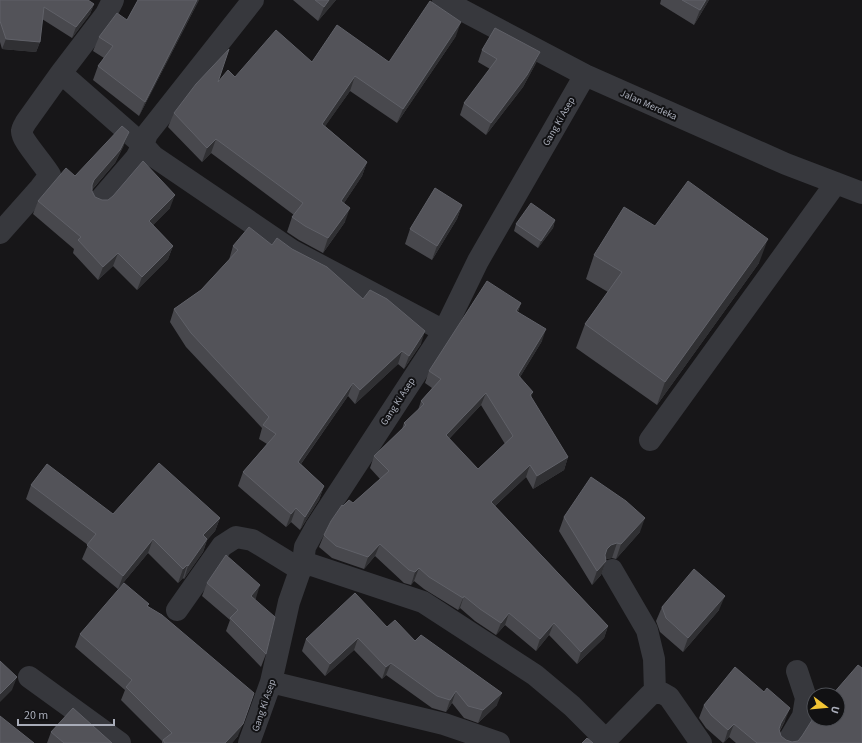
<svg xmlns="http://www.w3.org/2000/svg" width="862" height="743" viewBox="0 0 862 743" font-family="'Source Sans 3',sans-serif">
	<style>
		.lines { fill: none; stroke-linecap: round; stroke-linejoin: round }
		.minor { stroke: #37383d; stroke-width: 22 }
		.wall { fill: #48484d; fill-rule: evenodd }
		.shaded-wall { fill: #303033 }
		.building { fill: #535359; stroke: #606168; fill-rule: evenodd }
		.labels { text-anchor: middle; stroke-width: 4; stroke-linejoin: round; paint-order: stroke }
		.street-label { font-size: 10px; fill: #a8acb8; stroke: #111113 }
	</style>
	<rect width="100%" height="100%" fill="#171618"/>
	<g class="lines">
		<path class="minor" d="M253,0L147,134L143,145L153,156L293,251L444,331
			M443,0L585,75L786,164L862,193
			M61,73L143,145L136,158L99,201
			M0,233L40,188L50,175C44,164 21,140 22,131C22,128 25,124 26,122L61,73L106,14L113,0
			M650,440L836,183
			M303,562L423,602L535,675L572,706L606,740
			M612,570L647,630L654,659L655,693
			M177,610L222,546L236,537L252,540L301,570
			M29,677L120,743
			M271,682L444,724L499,743
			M655,693H662L669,697L701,743
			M249,743L271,682L289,602L303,562L305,547L316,527L444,331L478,261L585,75
			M598,743L606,740L650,695L655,693
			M787,743L803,716L806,698L797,671"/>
	</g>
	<path class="wall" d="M0,0L94,4L90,14L72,38L42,19L40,42L36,52L2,49L0,42Z
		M138,0H199L139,116L93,80L98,66L104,58L93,51L99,37L127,20Z
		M293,0H336L318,21Z
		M661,0H709L694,25L660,4Z
		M456,36L397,123L350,91L325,126L367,162L362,176L344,203L345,222L323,253L299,240L287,232L292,217L294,215L211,153L202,162L168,127L174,113L218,82L235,77L312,62H389Z
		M482,50L540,52L536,63L523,87L486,135L460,115L464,103L490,69L478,62Z
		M124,145L115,163L92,190V191L95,197L102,200L170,208L153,225L173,246L168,259L137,290L113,266L98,280L73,253L74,249L33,214L38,201L75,176Z
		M462,205L457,219L432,260L405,244L410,229Z
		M555,220L553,228L538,248L514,231L516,224Z
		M655,226L759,263L657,405L576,348L585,324L608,292L586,279L594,255Z
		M272,245L363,299L421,344L404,369L398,364L355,404L348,396L301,464L324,486L319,500L300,530L291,522L286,527L238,486L243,472L267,444L259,439L262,428L186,347L170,322L174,309L201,290L229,260L233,246Z
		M521,303L518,312L542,341L520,377L531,398L568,457L564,470L533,489L526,477L495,506L608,626L604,638L577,664L549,635L536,651L505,625L496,635L475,621L460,608L458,610L424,589L414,581L411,585L404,583L375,556L364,569L332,558L319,547L324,535L343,506L353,503L380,479L370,468L374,456L402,429L404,423L418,410L421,401L432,388L425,383L429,371ZM481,405L505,444L478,469L449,439Z
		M31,485L113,514L220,518L215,531L207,540L203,552L184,579L183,578L178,583L148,553L118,589L82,559L88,545L26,499Z
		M564,517L640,532L616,559L612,558L606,559V561L601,575L592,585L559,531Z
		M207,583L256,598L255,600L266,654L261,667L226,631L230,620L202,596Z
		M148,606L238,736L232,743H162V741L121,700L125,690L75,647L80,634Z
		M662,607L719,610L683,652L660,632L656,621Z
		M387,627L415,641L497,705L478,723L464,718L452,703L446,712L432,708L386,675L382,679L354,650L325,676L302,651L306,639Z
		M704,705L785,721L780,731L781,736L786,740L792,742L798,741L802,736L862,743H736L729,737L723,743L706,728L699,718Z
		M51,732L112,743H47Z"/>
	<path class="shaded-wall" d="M197,0H199L139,116L145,102Z
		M329,0H336L318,21L324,7Z
		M706,0H709L694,25L700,10Z
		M94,4L90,14L72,38L76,27Z
		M461,22L456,36L397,123L403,109Z
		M6,39L40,42L36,52L2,49Z
		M540,52L536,63L523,87L486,135L491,123Z
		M355,76L350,91L317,138L322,124Z
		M129,132L124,145L115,163L89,193L92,185L94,180Z
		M216,139L211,153L202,162L207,148Z
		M367,162L362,176L336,215L341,201Z
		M175,195L170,208L144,234L149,221Z
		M462,205L457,219L432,260L437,246Z
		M350,208L345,222L323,253L328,238Z
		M555,220L553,228L538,248L541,241Z
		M768,239L759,263L657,405L665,382Z
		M173,246L168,259L137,290L142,277Z
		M118,253L113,266L98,280L103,267Z
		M521,303L516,316V311Z
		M546,329L542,341L514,387L518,375Z
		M425,331L421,344L404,369L409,356Z
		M402,351L398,364L355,404L360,390Z
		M353,383L348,396L293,475L298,462Z
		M533,392L529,405L530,395Z
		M486,393L481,405L441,447L446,435Z
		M568,457L564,470L533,489L537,476Z
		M530,465L526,477L486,514L491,502Z
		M324,486L319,500L300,530L305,517Z
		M296,508L291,522L286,527L291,514Z
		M220,518L215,531L207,540L203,552L184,579L188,566L203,535Z
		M645,518L640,532L616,559L621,544Z
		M153,539L148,553L118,589L123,576Z
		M617,543L612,558L606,559L601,563L607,549L611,545Z
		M380,544L375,556L364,569L368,557Z
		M606,561L601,575L592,585L597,571Z
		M187,565L183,578L178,583L183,569Z
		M419,568L414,581L411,585L415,572Z
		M260,585L256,598L246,609L251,596Z
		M464,596L460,608L458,610L463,598Z
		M725,596L719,610L683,652L688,638Z
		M509,613L505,625L496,635L501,623Z
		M554,623L549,635L536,651L540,639Z
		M608,626L604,638L577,664L581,652Z
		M358,638L354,650L325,676L330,664Z
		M391,663L386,675L382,679L386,667Z
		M17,677L12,690L0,702V694Z
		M456,691L452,703L446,712L450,700Z
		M502,693L497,705L478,723L483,710Z
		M790,708L785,721L776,737L781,723Z
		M243,724L238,736L232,743H225Z
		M734,724L729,737L724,743L728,730Z"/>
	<path class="building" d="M0,0H88L94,4L76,27L44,7L40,42L6,39L0,21Z
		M138,0H197L145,102L98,66L113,46L99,37L117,13L127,20Z
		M315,0H329L324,7Z
		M682,0H706L700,10Z
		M430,1L461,22L403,109L355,76L322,124L367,162L341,201L350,208L328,238L305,226L292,217L303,203L216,139L207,148L174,113L196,84L229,49L218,82L228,70L235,77L276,30L312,62L337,25L389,62Z
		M495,28L540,52L527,75L491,123L464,103L497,59L482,50Z
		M122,126L129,132L120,150L94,180L92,185V191L95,197L102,200H108L113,196L143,161L175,195L149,221L173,246L142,277L118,253L103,267L78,240L81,237L38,201L66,168L75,176Z
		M688,181L768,239L665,382L585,324L622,272L594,255L624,207L655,226Z
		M435,188L462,205L437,246L410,229Z
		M531,203L555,220L541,241L516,224Z
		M249,227L272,245L277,238L292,249L327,267L363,299L370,290L387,299L425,331L409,356L402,351L360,390L353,383L298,462L324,486L305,517L296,508L291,514L243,472L276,434L263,425L269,417L191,333L174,309L201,290L238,250L233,246Z
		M487,281L521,303L516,311L546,329L518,375L533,392L530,395L568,457L537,476L530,465L491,502L608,626L581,652L554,623L540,639L509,613L501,623L480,609L464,596L463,598L429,577L419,568L415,572L409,570L380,544L368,557L336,546L324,535L331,521L342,505L343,506L349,500L353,503L389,471L374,456L406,425L404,423L424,404L421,401L441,379L429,371ZM486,393L513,436L478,469L446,435Z
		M159,463L220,518L203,535L207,539L188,566L187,565L183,569L153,539L123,576L87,545L96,534L31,485L47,464L113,514Z
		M591,477L626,501L645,518L621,544L617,543L611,545L607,549L605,555L606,561L597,571L564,517Z
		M226,555L260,585L251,596L275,617L266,654L230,618L238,610L207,583Z
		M694,569L725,596L688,638L666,618L662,607Z
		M124,583L149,604L147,606L162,615L254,693L243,724L225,743H165L163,740L172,733L126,687L132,680L80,634Z
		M355,593L387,627L395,620L415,641L421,635L502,693L483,710L468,706L456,691L450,700L437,696L391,663L386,667L358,638L330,664L306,639Z
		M0,661L17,677L0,694Z
		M858,665L862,668V743H757L734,724L728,730L711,715L704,705L735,667L764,692L767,688L790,708L781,723L779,729L781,736L786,740L792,742L798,741L802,736L814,717V719H838V695H832Z
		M73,708L112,743H64L51,732Z
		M0,716L34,743H0Z
		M587,738L593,743H582Z"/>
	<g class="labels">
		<g class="street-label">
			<text transform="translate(649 104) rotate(24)" y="4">Jalan Merdeka</text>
			<text transform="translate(558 121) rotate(-60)" y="4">Gang Ki Asep</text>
			<text transform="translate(397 401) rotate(-57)" y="4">Gang Ki Asep</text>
			<text transform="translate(263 705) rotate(-71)" y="4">Gang Ki Asep</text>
		</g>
	</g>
	<g transform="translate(826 707) rotate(106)"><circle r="19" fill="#111113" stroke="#4d4f55"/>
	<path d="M0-3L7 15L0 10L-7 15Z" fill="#f2c534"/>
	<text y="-6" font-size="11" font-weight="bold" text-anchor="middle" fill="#a8acb8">U</text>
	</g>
	<path d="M18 719v6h96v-6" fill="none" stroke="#a8acb8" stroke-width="2"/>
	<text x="24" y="719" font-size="12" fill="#a8acb8" stroke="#111113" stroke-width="3" paint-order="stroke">20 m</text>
</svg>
